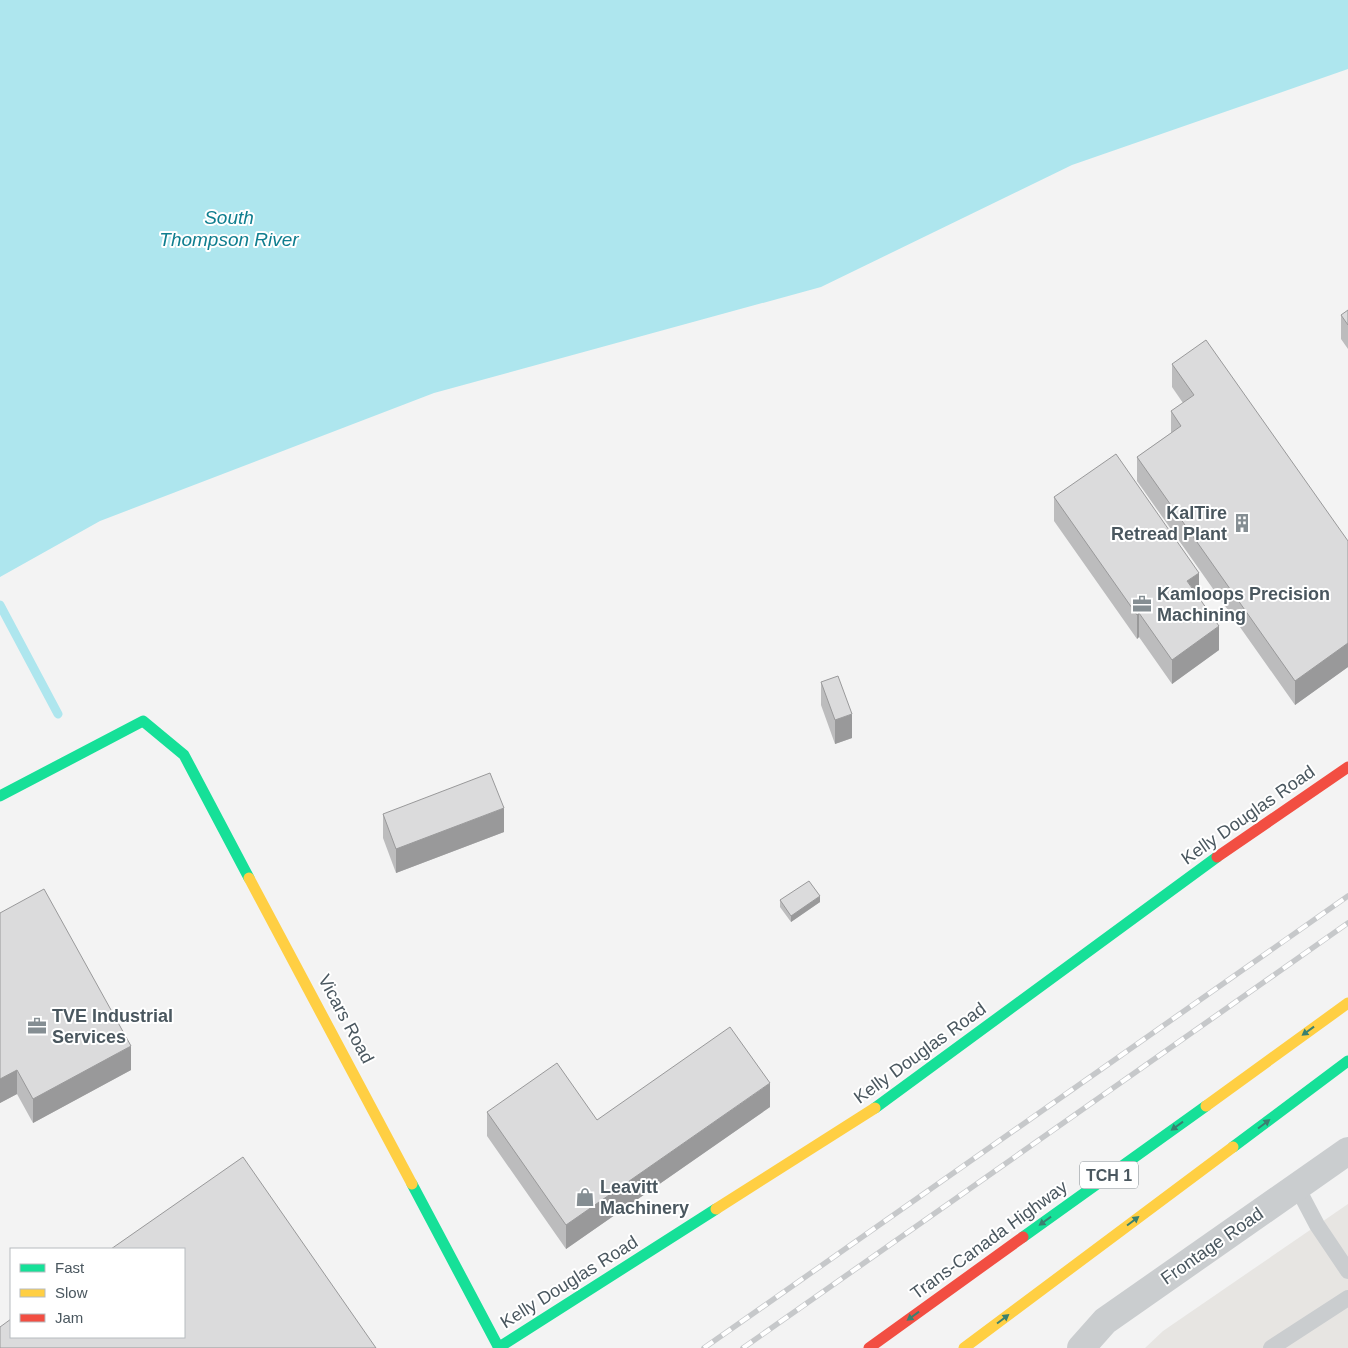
<svg xmlns="http://www.w3.org/2000/svg" width="1348" height="1348" viewBox="0 0 1348 1348" font-family="Arial,sans-serif">
	<style>
		.commercial { fill: #e7e5e2 }
		.water { fill: #aee6ee }
		.lines { fill: none; stroke-linecap: round; stroke-linejoin: round }
		.stream { stroke: #aee6ee; stroke-width: 9 }
		.lane { stroke: #cacdcf; stroke-width: 16 }
		.street { stroke: #cacdcf; stroke-width: 28 }
		.fast { stroke: #16e098; stroke-width: 11 }
		.slow { stroke: #ffcf43; stroke-width: 11 }
		.jam { stroke: #f24e42; stroke-width: 11 }
		.rail-casing { stroke: #c6c8ca; stroke-width: 5.5 }
		.rail { stroke: #fff; stroke-width: 4; stroke-dasharray: 11; stroke-linecap: butt }
		.wall { fill: #bcbcbd }
		.shaded-wall { fill: #99999a }
		.building { fill: #dbdbdc; stroke: #99999a }
		.oneway { fill: #3a8070 }
		.labels { text-anchor: middle; stroke-width: 4; stroke-linejoin: round; paint-order: stroke }
		.shield { fill: #fff; stroke: #80898f; stroke-width: 1 }
		.shield-label { font-size: 16px; font-weight: bold; fill: #4a575f }
		.poi-label { font-size: 18px; font-weight: bold; fill: #4a575f; stroke: #fff; text-anchor: start }
		.street-label { font-size: 18px; fill: #4a575f; stroke: #fff }
		.water-label { font-size: 19px; font-style: italic; fill: #0f7e8f; stroke: #fff }
	</style>
	<rect width="100%" height="100%" fill="#f3f3f3"/>
	<path class="commercial" d="M1348,1204V1348H1145L1163,1331Z"/>
	<path class="water" d="M0,0H1348V69L1072,165L821,287L434,393L100,521L0,577Z"/>
	<g class="lines">
		<path class="stream" d="M0,605L58,714"/>
		<path class="lane" d="M1297,1187L1317,1225L1348,1271
			M1271,1348L1348,1298"/>
		<path class="street" d="M1081,1348L1105,1321L1348,1151"/>
		<path class="fast" d="M0,796L143,721L184,755L249,878
			M875,1108L1217,857
			M1233,1147L1348,1061
			M412,1184L499,1348
			M1023,1237L1206,1106
			M498,1348L716,1209"/>
		<path class="slow" d="M249,878L412,1184
			M1206,1106L1348,1003
			M716,1209L875,1108
			M964,1348L1233,1147"/>
		<path class="jam" d="M1217,857L1348,767
			M869,1348L1023,1237"/>
		<g class="rail-casing">
			<path id="rail" d="M704,1348L1348,896
				M743,1348L1348,923"/>
		</g>
		<use href="#rail" class="rail"/>
	</g>
	<path class="wall" d="M1348,310V349L1341,339V315Z
		M1172,364L1348,541V667L1295,705L1137,481V457L1171,433V411L1183,403L1172,387Z
		M1054,497L1199,597L1219,650L1172,684L1139,637L1137,639L1054,521Z
		M821,682L852,738L835,744L821,705Z
		M383,814L504,832L396,873L383,838Z
		M780,900L820,902L791,922L780,907Z
		M0,913L131,1070L33,1123L17,1094L0,1103Z
		M770,1107L566,1249L487,1136V1112L597,1120Z"/>
	<path class="shaded-wall" d="M1199,573V597L1187,581Z
		M1139,613V637L1137,639V615Z
		M1219,626V650L1172,684V660Z
		M1348,643V667L1295,705V681Z
		M852,714V738L835,744V720Z
		M504,808V832L396,873V849Z
		M820,896V902L791,922V916Z
		M131,1046V1070L33,1123V1099Z
		M17,1070V1094L0,1103V1079Z
		M770,1083V1107L566,1249V1225Z"/>
	<path class="building" d="M1348,310V325L1341,315Z
		M1206,340L1348,541V643L1295,681L1137,457L1181,426L1171,411L1194,395L1172,364Z
		M1116,454L1199,573L1187,581L1219,626L1172,660L1139,613L1137,615L1054,497Z
		M838,676L852,714L835,720L821,682Z
		M490,773L504,808L396,849L383,814Z
		M809,881L820,896L791,916L780,900Z
		M44,889L131,1046L33,1099L17,1070L0,1079V913Z
		M730,1027L770,1083L566,1225L487,1112L557,1063L597,1120Z
		M243,1157L376,1348H0V1327L11,1319V1337H184V1249H111Z"/>
	<defs><path id="oneway-solid" d="M-6-.8H1V-3.2L6.5 0L1 3.2V.8H-6Z" transform="scale(1.25)"/></defs>
	<g class="oneway">
		<use href="#oneway-solid" transform="translate(1308 1031) rotate(144)"/>
		<use href="#oneway-solid" transform="translate(1264 1124) rotate(-37)"/>
		<use href="#oneway-solid" transform="translate(1177 1126) rotate(144)"/>
		<use href="#oneway-solid" transform="translate(1045 1221) rotate(144)"/>
		<use href="#oneway-solid" transform="translate(1133 1221) rotate(-37)"/>
		<use href="#oneway-solid" transform="translate(913 1316) rotate(144)"/>
		<use href="#oneway-solid" transform="translate(1003 1319) rotate(-37)"/>
	</g>
	<defs>
		<g id="building-bare" transform="scale(1.5)"><path d="M-4-6H4V6H1V3H-1V6H-4ZM-2.5-4.3h1.7v1.8h-1.7ZM.8-4.3h1.7v1.8H.8ZM-2.5-1h1.7V.8h-1.7ZM.8-1h1.7V.8H.8Z" fill="#858e93" stroke="#fff" stroke-width="2.5" paint-order="stroke"/></g>
		<g id="office-bare" transform="scale(1.5)"><path d="M-6-3h4V-5.5h4V-3h4V5H-6ZM-1-4.5V-3h2v-1.5ZM-6 0V1H6V0Z" fill="#858e93" stroke="#fff" stroke-width="2.5" paint-order="stroke"/></g>
		<g id="shop-bare" transform="scale(1.5)"><path d="M-5-2.5h2.3a2.7 3.5 0 0 1 5.4 0H5L5.5 6h-11ZM-1.5-2.5h3a1.5 2.3 0 0 0-3 0Z" fill="#858e93" stroke="#fff" stroke-width="2.5" paint-order="stroke"/></g>
	</defs>
	<g fill-rule="evenodd">
		<use href="#building-bare" x="1242" y="523"/>
		<use href="#office-bare" x="1142" y="604"/>
		<use href="#office-bare" x="37" y="1026"/>
		<use href="#shop-bare" x="585" y="1197"/>
	</g>
	<g class="labels">
		<rect class="shield" x="1080" y="1161.5" width="58" height="27" rx="4"/>
		<g class="shield-label">
			<text x="1109" y="1181">TCH 1</text>
		</g>
		<g class="poi-label">
			<text x="1227" y="519" text-anchor="end">KalTire<tspan x="1227" dy="21">Retread Plant</tspan></text>
			<text x="1157" y="600">Kamloops Precision<tspan x="1157" dy="21">Machining</tspan></text>
			<text x="52" y="1022">TVE Industrial<tspan x="52" dy="21">Services</tspan></text>
			<text x="600" y="1193">Leavitt<tspan x="600" dy="21">Machinery</tspan></text>
		</g>
		<g class="street-label">
			<text transform="translate(1248 815) rotate(-35)" y="6">Kelly Douglas Road</text>
			<text transform="translate(346 1019) rotate(62)" y="6">Vicars Road</text>
			<text transform="translate(920 1053) rotate(-36)" y="6">Kelly Douglas Road</text>
			<text transform="translate(989 1240) rotate(-36)" y="6">Trans-Canada Highway</text>
			<text transform="translate(1212 1246) rotate(-35)" y="6">Frontage Road</text>
			<text transform="translate(569 1282) rotate(-32)" y="6">Kelly Douglas Road</text>
		</g>
		<g class="water-label">
			<text x="229" y="224">South<tspan x="229" dy="22">Thompson River</tspan></text>
		</g>
	</g>
	<rect x="10" y="1248" width="175" height="90" fill="#ffffff" stroke="#b7bcbf"/>
	<rect x="20" y="1264" width="25" height="8" fill="#16e098" stroke="#b7bcbf"/>
	<text x="55" y="1273" font-size="15" fill="#4a575f">Fast</text>
	<rect x="20" y="1289" width="25" height="8" fill="#ffcf43" stroke="#b7bcbf"/>
	<text x="55" y="1298" font-size="15" fill="#4a575f">Slow</text>
	<rect x="20" y="1314" width="25" height="8" fill="#f24e42" stroke="#b7bcbf"/>
	<text x="55" y="1323" font-size="15" fill="#4a575f">Jam</text>
</svg>
